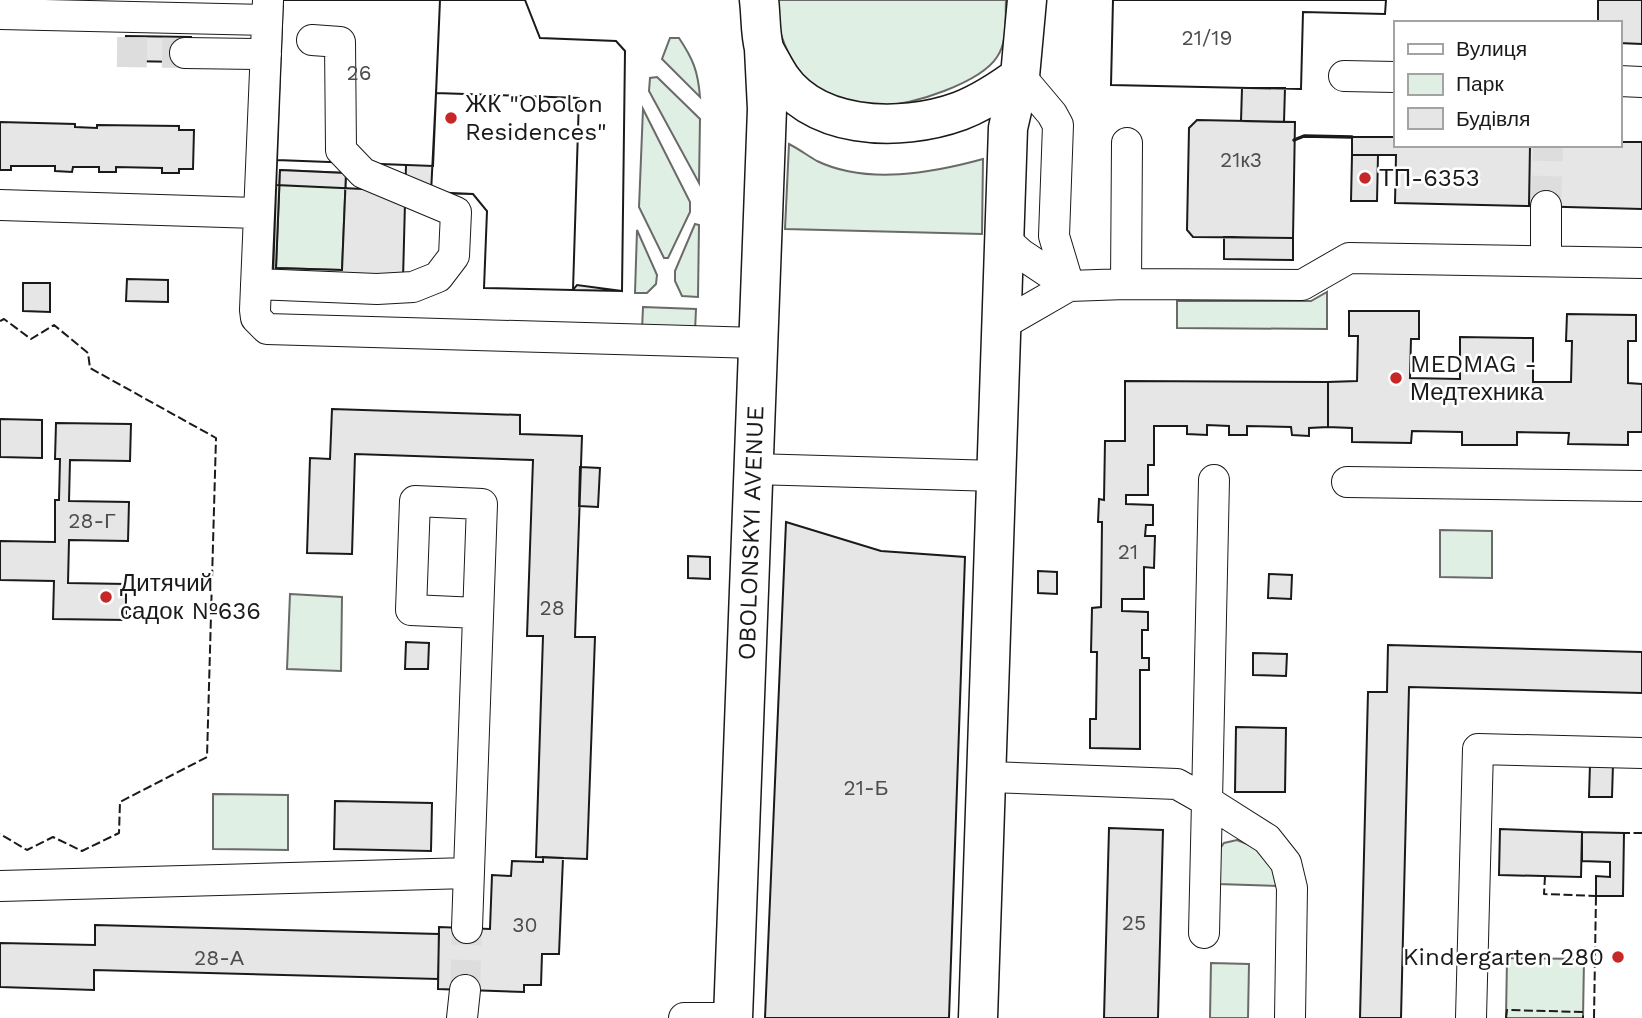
<svg xmlns="http://www.w3.org/2000/svg" width="1642" height="1018" viewBox="0 0 1642 1018" font-family="'Work Sans',sans-serif">
	<style>
		.green { fill: #e0efe3; stroke: #6a6a6a; stroke-width: 2 }
		.building { fill: #e6e6e6; stroke: #1a1a1a; stroke-width: 2; fill-rule: evenodd }
		.lines { fill: none; stroke-linecap: round; stroke-linejoin: round }
		.minor-tunnel { stroke: #ddd; stroke-width: 30; stroke-dasharray: 30 15; stroke-linecap: butt }
		.minor-casing { stroke: #1a1a1a; stroke-width: 32 }
		.major-casing { stroke: #1a1a1a; stroke-width: 41 }
		.minor { stroke: #fff; stroke-width: 30 }
		.major { stroke: #fff; stroke-width: 38 }
		.fence { stroke: #1a1a1a; stroke-width: 2; stroke-dasharray: 9 3.5; stroke-linecap: butt }
		.wall { stroke: #1a1a1a; stroke-width: 3.5 }
		.poi-dot { fill: #c62828; stroke: #fff; stroke-width: 2.5 }
		.labels { text-anchor: middle; stroke-width: 5; stroke-linejoin: round; paint-order: stroke }
		.number-label { font-size: 21px; fill: #4d4d4d }
		.poi-label { font-size: 24px; fill: #1a1a1a; stroke: #fff; text-anchor: start }
		.street-label { font-size: 24px; fill: #1a1a1a; stroke: #fff }
	</style>
	<rect width="100%" height="100%" fill="#fff"/>
	<path class="green" d="M775,0H1006C1005,19 1008,41 997,57C981,82 912,106 882,105C859,105 831,100 811,86C806,83 802,74 798,69C783,47 777,27 775,0Z
		M670,38H679C693,59 698,71 700,97L662,59Z
		M657,77L700,119L699,183L649,91L650,78Z
		M643,109L690,202V212L668,258H664L639,207Z
		M789,144C799,149 808,156 817,161C867,185 932,173 983,159L982,234L785,229Z
		M280,170L346,173L342,270L276,268Z
		M695,224L699,225L698,297L682,296L675,281V271Z
		M637,230L657,275L656,284L647,293H635Z
		M1327,292V329L1177,328V301H1311Z
		M643,307L696,309L695,331L642,330Z
		M1440,530L1492,531V578L1440,577Z
		M290,594L342,597L341,671L287,669Z
		M213,794L288,795V850L213,849Z
		M1237,840C1267,851 1268,856 1279,886L1218,884L1219,850L1224,843Z
		M1507,958L1584,959L1583,1018H1506Z
		M1211,963L1249,964L1248,1018H1210Z"/>
	<path class="building" d="M283,0H440L433,166L277,160Z
		M283,0H525L540,38L616,41L625,51L622,291L577,285L573,290L484,288L487,211L473,194L276,185Z
		M440,0H525L540,38L616,41L625,51L622,291L573,290L579,98L436,93Z
		M1113,0H1386L1385,14L1303,12L1301,89L1111,85Z
		M1113,0H1386L1385,14L1303,12L1301,89L1111,85Z
		M1598,0H1642V44L1619,43V23H1598Z
		M126,36L191,37V46L184,62L125,61Z
		M1242,88H1285L1284,122L1241,121Z
		M436,93L579,98L573,290L484,288L487,211L473,194L431,193Z
		M1197,120L1295,122L1293,238L1193,237L1187,230L1189,128Z
		M0,122L75,124V127L97,128V125L179,126V130H194L193,169H179V173H162V168L116,167V172H99V167H73L72,172L55,171V166H11V170H0Z
		M1352,137H1395V145H1530L1529,206L1395,203L1396,155H1352Z
		M1619,142H1642V209L1529,206L1530,145H1619Z
		M1352,155H1378L1377,201H1351Z
		M277,160L406,165L403,279L273,275ZM280,170L346,173L342,270L276,268Z
		M1224,237L1293,238V260L1224,259Z
		M127,279L168,280V302L126,301Z
		M23,283H50V312L23,311Z
		M1349,311H1419V339H1411L1410,378L1460,379V337L1533,338V382H1571L1572,341H1566L1567,314L1636,315V341H1628V383L1642,384V432H1628V445L1568,444L1569,433L1517,432V445H1462V432L1412,431L1411,443L1352,442V428L1328,427V382L1357,381L1358,336H1349Z
		M1125,381L1328,382V427L1309,428V436L1292,435L1291,427L1247,426V435H1229V426L1207,425V435L1187,434V426H1154V465H1148V495H1126V504L1153,505V525H1146L1145,536H1155L1154,568L1144,567V599H1122V611L1148,612V630H1142V658H1149V670H1140V749L1090,748V719H1096L1097,652H1091L1092,608L1101,607L1102,522H1098L1099,499L1104,500L1105,441H1125Z
		M332,409L520,415V434L582,436L575,637H595L587,859L536,857L543,636H527L533,460L355,454L352,554L307,553L310,458L330,459Z
		M0,419L42,420V458L0,457Z
		M56,423L131,424L130,461L70,460L69,501L129,502L128,541L69,540L68,583L126,584V620L53,619L54,581L0,580V541L55,542V500H59L60,459H55Z
		M580,467L600,468L598,507L579,506Z
		M786,522L881,551L965,557L949,1018H765Z
		M688,556L710,557V579L688,578Z
		M1038,571L1057,572V594L1038,593Z
		M1269,574L1292,575L1291,599L1268,598Z
		M406,642L429,643L428,669H405Z
		M1388,645L1642,652V693L1409,687L1401,1018H1360L1368,692H1387Z
		M1253,653L1287,654L1286,676L1253,675Z
		M1236,727L1286,728L1285,792H1235Z
		M1590,764H1613L1612,797H1589Z
		M335,801L432,803L431,851L334,849Z
		M1109,828L1163,830L1158,1018H1104Z
		M1500,829L1582,832L1581,877L1499,875Z
		M1582,832L1624,833L1623,896H1596V876L1610,877V862L1582,861Z
		M543,857L563,858L559,954H542L541,985H524V992L438,989L439,927L490,929L492,875L511,876L512,861L543,862Z
		M95,925L439,934L438,979L94,970V990L0,987V943L95,945Z"/>
	<g class="lines">
		<path class="minor-tunnel" d="M117,52L185,53
			M1546,206L1548,145
			M465,990L467,928"/>
		<g class="minor-casing">
			<path id="minor" d="M268,0L255,310L256,318L267,329L758,343
				M0,14L267,20
				M185,53L266,54
				M1020,76L1052,114L1058,125L1054,236L1069,286
				M1344,76L1395,77
				M1619,81L1642,82
				M0,205L259,213
				M1004,239L1021,254L1069,286
				M1546,261V206
				M256,284L377,289L413,287L438,277L454,256L456,212L363,173L341,150L340,42L312,40
				M1126,284L1127,143
				M1003,324L1069,286L1126,284L1302,285L1349,258L1642,263
				M753,469L997,476
				M1347,482L1642,486
				M988,777L1177,784L1207,801L1214,480
				M1207,801L1267,839L1286,863L1292,888L1290,1018
				M0,886L468,873
				M467,928L482,504L415,501L411,610L478,613
				M1204,933L1207,801
				M462,1018L465,990
				M684,1018H725
				M1471,1018L1478,749L1642,753"/>
		</g>
		<g class="major-casing">
			<path id="major" d="M759,0C761,15 760,33 764,48C766,54 771,61 774,67C807,131 900,133 960,111C983,102 1001,90 1020,76
				M733,1018L767,109L764,49
				M978,1018L1008,128L1020,76L1027,0"/>
		</g>
		<use href="#minor" class="minor"/>
		<use href="#major" class="major"/>
		<path class="fence" d="M0,321L4,319L31,339L54,325L88,353L90,368L216,438L207,757L120,802L119,833L82,851L53,837L27,850L0,834
			M1624,836V833H1642
			M1545,876L1544,894L1596,896
			M1506,1018L1507,1010L1583,1012V1018
			M1594,1018L1596,896H1599"/>
		<path class="wall" d="M1294,140L1304,136L1352,137"/>
	</g>
	<g class="poi-dot">
		<circle cx="451" cy="118" r="7"/>
		<circle cx="1365" cy="178" r="7"/>
		<circle cx="1396" cy="378" r="7"/>
		<circle cx="106" cy="597" r="7"/>
		<circle cx="1618" cy="957" r="7"/>
	</g>
	<g class="labels">
		<g class="number-label">
			<text x="1207" y="45">21/19</text>
			<text x="359" y="80">26</text>
			<text x="1241" y="167">21к3</text>
			<text x="92" y="528">28-Г</text>
			<text x="1128" y="559">21</text>
			<text x="552" y="615">28</text>
			<text x="866" y="795">21-Б</text>
			<text x="1134" y="930">25</text>
			<text x="525" y="932">30</text>
			<text x="219" y="965">28-А</text>
		</g>
		<g class="poi-label">
			<text x="465" y="112">ЖК "Obolon<tspan x="465" dy="28">Residences"</tspan></text>
			<text x="1379" y="186">ТП-6353</text>
			<text x="1410" y="372">MEDMAG -<tspan x="1410" dy="28">Медтехника</tspan></text>
			<text x="120" y="591">Дитячий<tspan x="120" dy="28">садок №636</tspan></text>
			<text x="1604" y="965" text-anchor="end">Kindergarten 280</text>
		</g>
		<g class="street-label">
			<text transform="translate(751 533) rotate(-88)" y="8">OBOLONSKYI AVENUE</text>
		</g>
	</g>
	<rect x="1394" y="21" width="228" height="126" fill="#ffffff" stroke="#a3a3a3" stroke-width="2"/>
	<rect x="1408" y="44" width="35" height="10" fill="#ffffff" stroke="#a3a3a3" stroke-width="2"/>
	<text x="1456" y="56" font-size="21" fill="#1a1a1a">Вулиця</text>
	<rect x="1408" y="74" width="35" height="21" fill="#e0efe3" stroke="#a3a3a3" stroke-width="2"/>
	<text x="1456" y="91" font-size="21" fill="#1a1a1a">Парк</text>
	<rect x="1408" y="108" width="35" height="21" fill="#e6e6e6" stroke="#a3a3a3" stroke-width="2"/>
	<text x="1456" y="126" font-size="21" fill="#1a1a1a">Будівля</text>
</svg>
